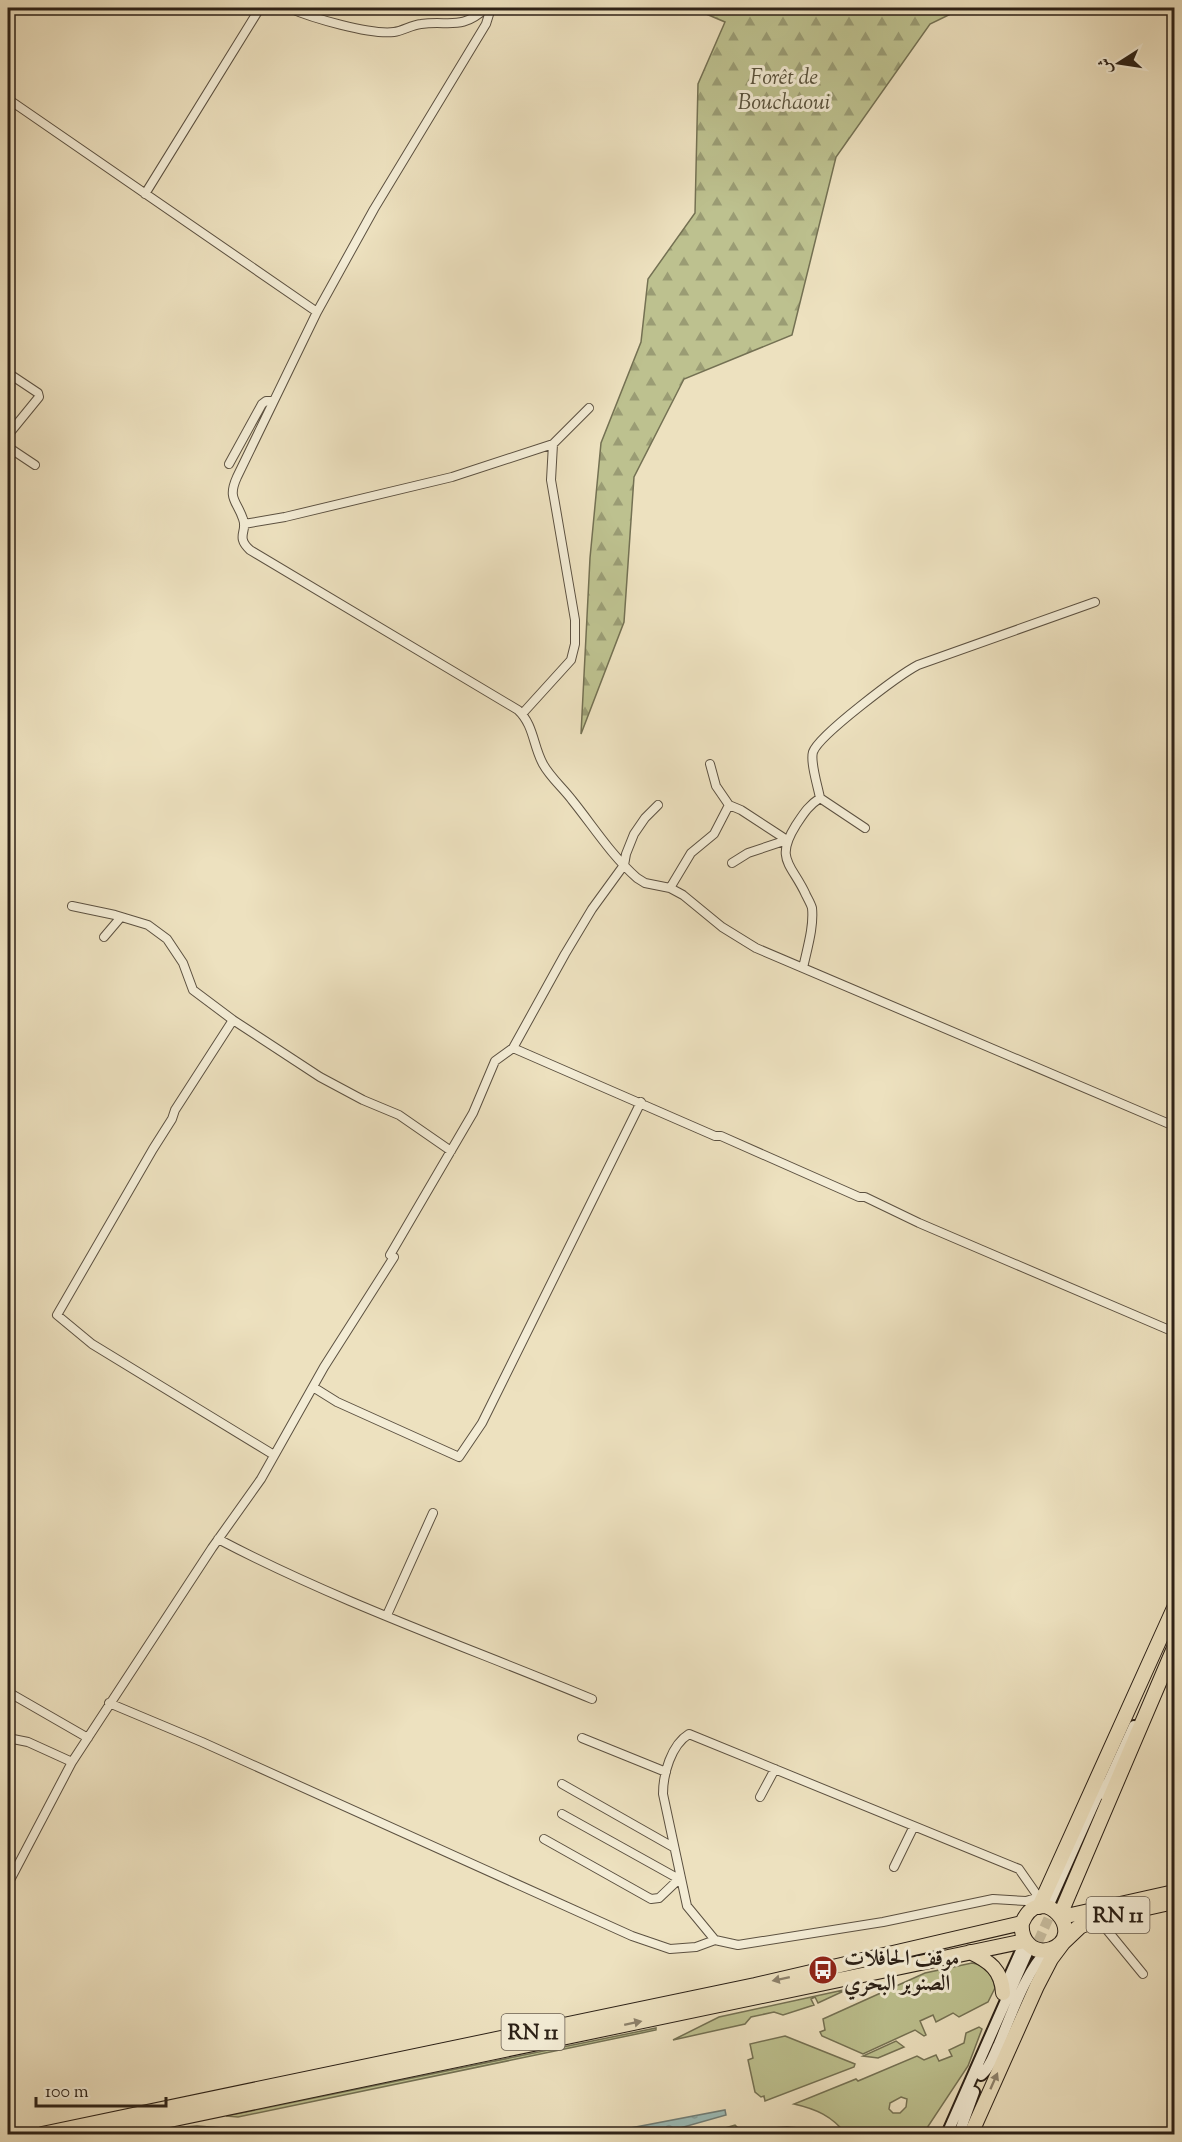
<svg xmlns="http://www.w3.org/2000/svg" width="1182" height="2142" viewBox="0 0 1182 2142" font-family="'Sorts Mill Goudy',Amiri,serif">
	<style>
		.green { fill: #bdc18f; stroke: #747153; stroke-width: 1.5; fill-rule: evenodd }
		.forest { fill: url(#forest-firs); stroke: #747153; stroke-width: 1.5 }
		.water { fill: url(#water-ripples); stroke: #6f7e78; stroke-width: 1.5 }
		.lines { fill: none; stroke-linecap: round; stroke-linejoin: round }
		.secondary-tunnel { stroke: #c6bb9d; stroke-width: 10; stroke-dasharray: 10 5; stroke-linecap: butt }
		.street-casing { stroke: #5c5141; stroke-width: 10 }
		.secondary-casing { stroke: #2c2117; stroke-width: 14 }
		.highway-casing { stroke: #2c2117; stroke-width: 16 }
		.street { stroke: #f3ecd5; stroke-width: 8 }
		.secondary { stroke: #f3ecd5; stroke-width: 10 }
		.highway { stroke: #ede1bf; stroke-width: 14 }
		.oneway { fill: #8c816b }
		.labels { text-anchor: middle; stroke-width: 6; stroke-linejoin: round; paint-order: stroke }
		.shield { fill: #f3ecd5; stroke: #685e50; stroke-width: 1.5 }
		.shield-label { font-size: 21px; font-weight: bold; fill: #2c2117 }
		.park-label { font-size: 22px; font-style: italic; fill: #58513b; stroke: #f3ecd5 }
		.poi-label { font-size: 22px; font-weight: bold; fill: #2c2117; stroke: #f3ecd5; text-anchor: start }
	</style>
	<defs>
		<pattern id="forest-firs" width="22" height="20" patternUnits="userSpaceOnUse" patternTransform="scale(1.5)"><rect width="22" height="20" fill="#bdc18f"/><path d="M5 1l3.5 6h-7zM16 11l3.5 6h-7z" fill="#9a9c74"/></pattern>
		<pattern id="water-ripples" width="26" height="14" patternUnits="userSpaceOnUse" patternTransform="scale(1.5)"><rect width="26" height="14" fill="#9bbcb8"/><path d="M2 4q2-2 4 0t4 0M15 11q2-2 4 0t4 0" fill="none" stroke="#86a19d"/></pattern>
	</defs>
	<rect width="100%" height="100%" fill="#ede1bf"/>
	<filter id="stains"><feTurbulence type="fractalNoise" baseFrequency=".00333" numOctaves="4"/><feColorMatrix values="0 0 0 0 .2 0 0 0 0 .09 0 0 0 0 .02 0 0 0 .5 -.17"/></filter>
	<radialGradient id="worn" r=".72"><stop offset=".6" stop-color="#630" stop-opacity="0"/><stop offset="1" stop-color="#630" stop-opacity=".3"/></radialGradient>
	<path class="green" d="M972,1963C986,1965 992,1974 995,1988L988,2002L959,2017L953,2013L936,2022L933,2015L920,2021L926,2035L924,2036L915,2030L863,2054L822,2036L820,2032L825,2030L823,2019L925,1973Z
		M848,1989L818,2003L815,1997L811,1999L814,2005L783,2015L774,2012L751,2017L745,2024L673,2040L719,2017Z
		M979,2027L982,2029L968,2066L923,2134H846C832,2116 816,2109 794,2104L856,2079L858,2081L917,2056L924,2060L936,2055L939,2061L952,2056L949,2050L964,2043L966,2033ZM901,2097L907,2099L906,2107L900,2113H893L889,2109L890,2103Z
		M656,2028V2030L238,2117L226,2116Z
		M785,2036L855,2064L854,2067L765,2101L764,2096L761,2097L755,2092L748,2060L753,2058L750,2044Z
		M896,2041L904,2047L878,2058L863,2056Z
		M735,2125L738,2128L732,2134H704Z
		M197,2126L236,2129L210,2134H149L183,2127Z
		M787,2127L799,2128L800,2134H759L773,2128Z"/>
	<path class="forest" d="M692,8H963L930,24L836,157L792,335L684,379L634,477L624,622L581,734L590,558L601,443L641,342L648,279L695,213L698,84L725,22Z"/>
	<path class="water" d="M725,2110L726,2115L659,2134H599Z"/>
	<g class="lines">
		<path class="secondary-tunnel" d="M1032,1955L1055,1904"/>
		<g class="street-casing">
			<path id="street" d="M289,8C312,18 370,35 394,32C403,31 411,25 421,24C449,20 461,31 486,8
				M491,8L486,24L374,209L317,312L237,477C227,499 237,501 243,519C248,532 235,536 250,550L518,710C534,725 533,746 543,764C550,777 563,788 572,800C593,826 611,855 637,878L645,883L670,888L683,895L722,927L756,948L1174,1126
				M8,99L317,312
				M145,194L260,8
				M8,373L38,393L39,397L8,435
				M8,447L35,465
				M229,464L262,404L266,401H273
				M244,524L285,517L452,477L553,444L589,408
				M522,714L571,660L575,644V620L551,480L553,444
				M710,764L716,786L729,805L741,810L787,840
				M865,828L820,798C818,787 810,762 813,752C819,735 899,675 918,665L1095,602
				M732,863L748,853L787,840
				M670,888L691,853L714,834L729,805
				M72,906L115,915L148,925L167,939L183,963L193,990L233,1020L320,1077L363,1100L399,1115L451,1151
				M104,937L121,917
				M803,968C807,949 814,927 812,908C811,904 808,899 806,895C792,864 774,860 796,825C804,813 808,806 820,798
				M233,1020L175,1110L172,1119L153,1149L57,1315L92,1344L274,1455
				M513,1048L715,1136H721L859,1197H865L919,1223L1174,1332
				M390,1255L473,1113L495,1061L513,1048L565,954L592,909L624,865L626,854L634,834L645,818L658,805
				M313,1387L337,1402L459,1457L482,1423L641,1102
				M218,1539C338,1602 467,1647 592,1699
				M387,1615L433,1513
				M8,1692L88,1738
				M109,1703L202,1742L632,1936L670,1949L696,1947L715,1940
				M8,1738L28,1742L72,1762
				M582,1738L666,1772
				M562,1784L673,1847
				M760,1797L775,1769
				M544,1839L651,1899L659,1898L679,1879L562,1814
				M894,1867L914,1826
				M8,1884L72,1762L212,1548L261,1479L324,1367L394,1257
				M1039,1897L1026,1901L993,1899L883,1922L738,1945L715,1940L687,1906L663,1794C663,1774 671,1745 689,1734L1019,1869L1042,1902
				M1098,1919L1143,1974"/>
		</g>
		<g class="secondary-casing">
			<path id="secondary" d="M1103,1794L1134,1726
				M1050,1902L1102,1785
				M1007,1982L1025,1942
				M981,2075C990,2068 994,2054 999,2044C1011,2016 1026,1970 1048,1950
				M947,2134L1027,1953
				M959,2134L974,2092"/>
		</g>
		<g class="highway-casing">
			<path id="highway" d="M1039,1907L1174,1608
				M1060,1915L1174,1648
				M1062,1917L1174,1892
				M1077,1928L1098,1919L1174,1902
				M970,1952C989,1961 1002,1970 1003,1993
				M42,2134L755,1985L1022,1923C1041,1878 1089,1935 1051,1949C1033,1955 1020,1940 1022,1923
				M103,2134L1025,1941
				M971,2134L1037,1986L1051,1959L1063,1943L1083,1924"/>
		</g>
		<use href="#street" class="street"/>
		<use href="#secondary" class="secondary"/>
		<use href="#highway" class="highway"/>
	</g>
	<defs><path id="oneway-solid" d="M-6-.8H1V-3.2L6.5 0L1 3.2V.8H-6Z" transform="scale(1.5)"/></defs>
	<g class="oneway">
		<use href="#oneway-solid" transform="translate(781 1979) rotate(168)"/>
		<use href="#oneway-solid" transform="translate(633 2023) rotate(-12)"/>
		<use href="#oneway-solid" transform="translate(994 2081) rotate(-66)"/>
	</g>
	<defs>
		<g id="bus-disc" transform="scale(1.5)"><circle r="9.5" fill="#8f2418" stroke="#f3ecd5"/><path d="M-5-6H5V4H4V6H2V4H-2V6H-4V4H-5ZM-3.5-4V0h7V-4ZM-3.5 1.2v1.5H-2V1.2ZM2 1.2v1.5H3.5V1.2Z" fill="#fff"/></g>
	</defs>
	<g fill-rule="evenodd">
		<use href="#bus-disc" x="823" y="1970"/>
	</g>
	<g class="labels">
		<g class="shield">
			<rect x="1086.5" y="1897" width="63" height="36" rx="4.5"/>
			<rect x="501.5" y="2014" width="63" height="36" rx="4.5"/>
		</g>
		<g class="shield-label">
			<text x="1118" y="1922">RN 11</text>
			<text x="533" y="2039">RN 11</text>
		</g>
		<g class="park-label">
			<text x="784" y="84">Forêt de<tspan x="784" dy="25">Bouchaoui</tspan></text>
		</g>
		<g class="poi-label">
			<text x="844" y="1965">موقف الحافلات<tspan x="844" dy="25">الصنوبر البحري</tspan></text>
		</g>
	</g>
	<rect width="1182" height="2142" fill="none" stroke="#ede1bf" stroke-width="30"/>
	<rect x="9" y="9" width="1164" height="2124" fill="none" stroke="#2c2117" stroke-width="3"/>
	<rect x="15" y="15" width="1152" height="2112" fill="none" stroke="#2c2117" stroke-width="1.5"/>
	<g transform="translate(1119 63) rotate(258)" stroke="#f3ecd5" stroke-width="4.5" paint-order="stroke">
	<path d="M0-4.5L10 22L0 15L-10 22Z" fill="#2c2117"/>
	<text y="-9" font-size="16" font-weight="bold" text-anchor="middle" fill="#2c2117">ش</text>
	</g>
	<path d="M36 2097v9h130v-9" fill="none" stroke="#2c2117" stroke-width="3"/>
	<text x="45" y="2097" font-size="18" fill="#2c2117" stroke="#f3ecd5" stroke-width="4.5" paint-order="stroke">100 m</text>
	<rect width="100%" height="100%" filter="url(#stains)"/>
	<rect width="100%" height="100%" fill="url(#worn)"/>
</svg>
